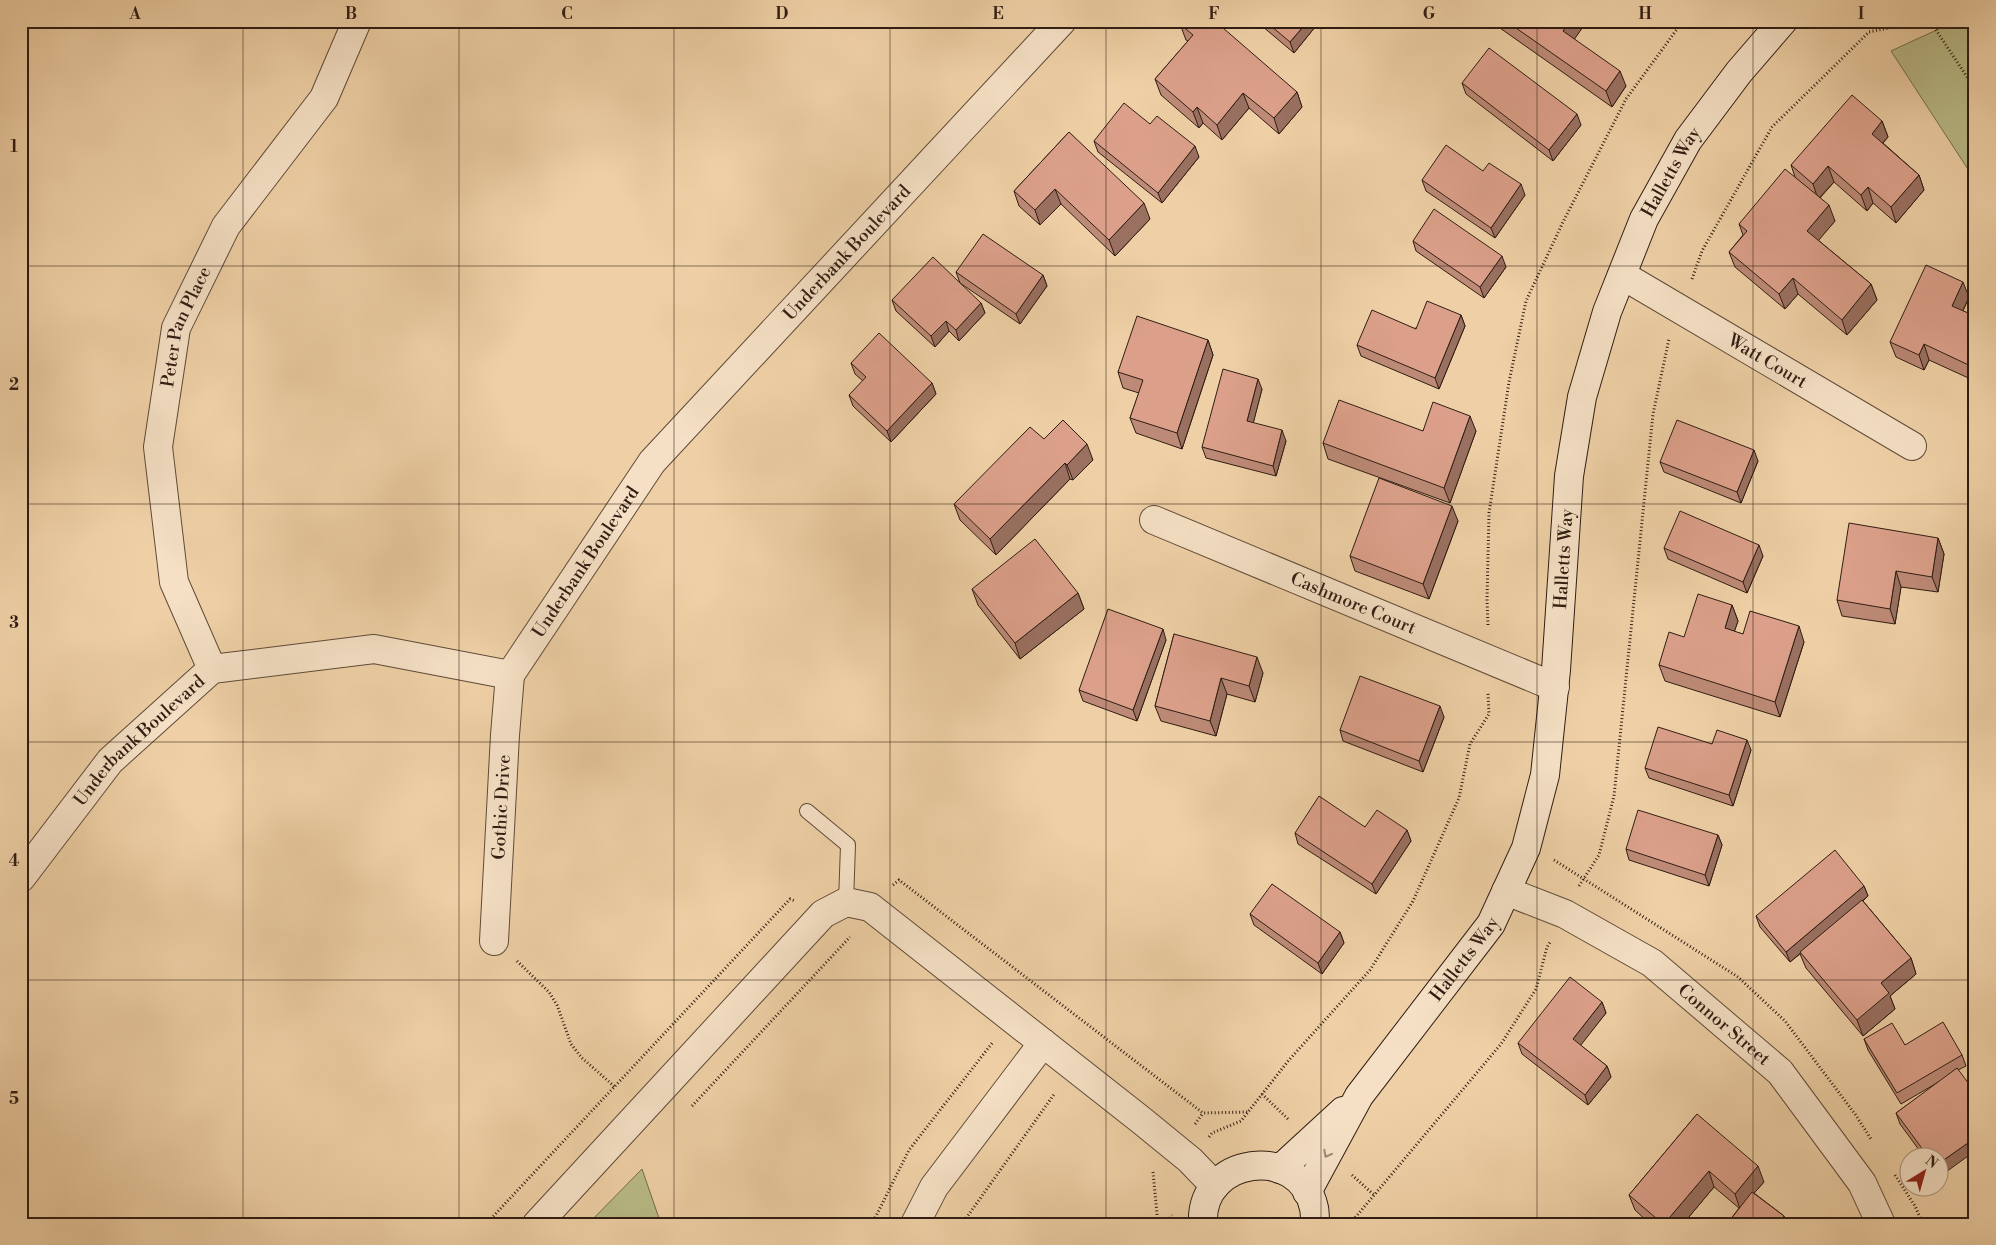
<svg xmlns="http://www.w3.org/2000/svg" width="1996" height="1245" viewBox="0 0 1996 1245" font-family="'Libre Bodoni',serif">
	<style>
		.green { fill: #b9bb87; stroke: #746c4d }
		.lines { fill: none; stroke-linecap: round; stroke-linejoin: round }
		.lane-casing { stroke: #5f4a38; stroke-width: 16 }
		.street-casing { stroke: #5f4a38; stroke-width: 30 }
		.secondary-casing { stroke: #2f1d13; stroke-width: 30 }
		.path { stroke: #2f1d13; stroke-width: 3; stroke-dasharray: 1 2.5; stroke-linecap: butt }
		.lane { stroke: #f5e0c5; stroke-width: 14 }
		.street { stroke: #f5e0c5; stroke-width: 28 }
		.secondary { stroke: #f5e0c5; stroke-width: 28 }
		.wall { fill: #bd8a77; stroke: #2f1d13 }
		.shaded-wall { fill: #9a7061; stroke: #2f1d13 }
		.building { fill: #dca08a; stroke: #2f1d13 }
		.oneway { stroke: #9c8875 }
		.grid { fill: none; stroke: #2f1d13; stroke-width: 1; stroke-opacity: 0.55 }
		.labels { text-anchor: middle; stroke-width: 5; stroke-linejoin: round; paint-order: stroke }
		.street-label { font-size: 18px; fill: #2f1d13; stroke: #f5e0c5 }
		.neatline { fill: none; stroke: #2f1d13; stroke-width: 2 }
		.grid-label { font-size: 16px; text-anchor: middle; font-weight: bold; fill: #2f1d13 }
	</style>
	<rect width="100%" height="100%" fill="#efd0a6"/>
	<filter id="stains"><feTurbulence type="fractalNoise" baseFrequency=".004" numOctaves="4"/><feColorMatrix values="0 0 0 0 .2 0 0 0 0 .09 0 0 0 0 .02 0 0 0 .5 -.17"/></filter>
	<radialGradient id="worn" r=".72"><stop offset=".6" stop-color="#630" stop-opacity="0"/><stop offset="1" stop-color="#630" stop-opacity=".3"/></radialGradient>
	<path class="green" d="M1956,21H1975V180L1891,51Z
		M642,1169L661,1224H588Z"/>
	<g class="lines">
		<g class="lane-casing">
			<path id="lane" d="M807,811L848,845L846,902"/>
		</g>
		<g class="street-casing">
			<g id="street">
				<path id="s1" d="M1622,275L1912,446"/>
				<path id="s2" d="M1154,520L1555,687"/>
				<path id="s3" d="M212,669L174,582L158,447L176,328L226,226L324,98L357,21"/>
				<path id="s4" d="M21,878L110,761L212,669L374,649L510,675L652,462L1062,21"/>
				<path id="s5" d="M1506,891L1565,914L1652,963L1780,1072L1862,1183L1881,1224"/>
				<path id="s6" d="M494,941L505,735L510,675"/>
				<path d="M537,1224L823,914L846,902L870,907L1141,1120L1190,1160L1215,1186"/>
				<path d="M915,1224L934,1187L1043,1043"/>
			</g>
		</g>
		<g class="secondary-casing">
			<g id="secondary">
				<path d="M1280,1169L1343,1111"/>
				<path id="s7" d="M1307,1192L1359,1096L1491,924L1526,848L1545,775L1556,670L1569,476L1582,397L1607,312L1644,219L1688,140L1739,72L1783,21"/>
				<path d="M1203,1224C1199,1156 1300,1143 1314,1208C1315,1213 1315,1219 1315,1224"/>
			</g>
		</g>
		<path class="path" d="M1930,21L1975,89
			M1692,279L1702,251L1772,127L1869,32L1923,21
			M1488,625L1487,600L1489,513L1509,382L1526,301L1563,222L1626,99L1683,21
			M1554,860L1738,977L1785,1021L1855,1114L1871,1139
			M893,885L899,880L1203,1113L1248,1112
			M1579,886L1599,855L1614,796L1653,414L1669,339
			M517,961L549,992L557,1005L571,1044L582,1058L615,1087
			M1262,1094L1289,1120
			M692,1106L850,937
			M1195,1124L1203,1113
			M1209,1137L1212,1133L1241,1121L1289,1060L1370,970L1413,901L1459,798L1470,744L1489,714L1488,693
			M1153,1172L1158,1224
			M1352,1175L1374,1195
			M1895,1175L1915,1206L1923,1224
			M587,1218L591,1224
			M486,1224L790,899L795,901
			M872,1224L909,1150L993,1042
			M962,1224L1055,1093
			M1166,1224L1172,1215
			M1355,1224L1354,1219L1501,1044L1536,989L1547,947L1551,941"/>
		<use href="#lane" class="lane"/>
		<use href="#street" class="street"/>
		<use href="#secondary" class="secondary"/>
	</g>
	<path class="wall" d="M1256,21H1320L1294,53Z
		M1490,21H1587L1574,39L1626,86L1612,107Z
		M1180,24L1297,92L1302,107L1279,134L1249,108L1222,140L1203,123L1199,128L1161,95L1155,79L1188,41L1186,40Z
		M1462,83L1581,125L1553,161L1466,94Z
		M1882,121L1888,137L1883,143L1919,175L1924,190L1896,223L1873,203L1867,211L1834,182L1820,198L1835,221L1818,240L1871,284L1877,300L1847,335L1798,294L1785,309L1735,267L1729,252L1743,235L1739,224L1795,177L1791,165Z
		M1150,124L1199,157L1162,203L1098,152L1094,141Z
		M1069,132L1150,219L1115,256L1061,204L1040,225L1019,206L1014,191Z
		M1483,171L1525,195L1495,238L1426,191L1422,180Z
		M1413,241L1506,267L1484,298L1416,251Z
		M956,272L1043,275L1047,286L1020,324L960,283Z
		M1969,297L1963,311L1975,316V381L1929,360L1924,370L1896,357L1890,342Z
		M892,300L981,303L985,313L959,341L949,331L935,347L896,311Z
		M1461,315L1465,326L1439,389L1361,356L1357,345Z
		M1208,340L1213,355L1182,449L1136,433L1130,418L1139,393L1123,388L1118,372Z
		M851,363L932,383L936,394L891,442L853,406L849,395L863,381L855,374Z
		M1262,389L1253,423L1286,441L1276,476L1206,458L1202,447Z
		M1423,431H1476L1450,503L1328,459L1323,443Z
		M1044,439L1093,460L1073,480L1070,479L996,555L960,520L954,504Z
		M1758,461L1741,503L1664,472L1660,462Z
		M1458,521L1429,599L1355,571L1350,556Z
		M1938,538L1944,554L1938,592L1901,587L1895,624L1842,616L1837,600Z
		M1664,548L1763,556L1747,593L1668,559Z
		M972,589L1078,593L1084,609L1020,659L978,605Z
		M1732,605L1738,621L1734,632L1743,634L1804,642L1780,717L1665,681L1659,665L1684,637Z
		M1174,634L1263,673L1255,702L1227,694L1216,736L1161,721L1155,706Z
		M1166,640L1137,721L1083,701L1079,690Z
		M1444,717L1423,772L1343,741L1340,730Z
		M1712,744L1751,750L1733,806L1649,778L1645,768Z
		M1365,827L1407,830L1411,841L1376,894L1298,844L1295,833Z
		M1718,835L1722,845L1709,886L1629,860L1626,849Z
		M1864,886L1868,896L1863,901L1911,958L1916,974L1890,996L1895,1009L1863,1036L1806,968L1800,954L1790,962L1760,927L1756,916Z
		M1250,914L1340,932L1344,943L1322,974L1254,925Z
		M1602,1002L1606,1013L1580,1045L1607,1066L1611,1077L1588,1105L1522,1054L1518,1043Z
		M1864,1039L1905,1045L1962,1055L1966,1066L1958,1070L1939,1177L1938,1176V1158H1925L1900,1124L1896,1113L1942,1080L1901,1104L1868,1050Z
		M1697,1114L1764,1182L1754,1193L1784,1216L1786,1224H1727L1739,1208L1714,1187L1683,1224H1650L1635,1210L1629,1195Z"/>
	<path class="shaded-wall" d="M1308,21H1320L1294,53L1290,42Z
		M1570,21H1587L1569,47L1563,31Z
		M1620,71L1626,86L1612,107L1606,91Z
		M1297,92L1302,107L1279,134L1274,118Z
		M1243,93L1249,108L1222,140L1217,125Z
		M1197,107L1203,123L1199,128L1193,112Z
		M1577,114L1581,125L1553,161L1549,150Z
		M1882,121L1888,137L1877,149L1872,134Z
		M1195,146L1199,157L1162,203L1158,193Z
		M1828,166L1834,182L1818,199L1813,184Z
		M1919,175L1924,190L1896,223L1891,207Z
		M1521,184L1525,195L1495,238L1491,228Z
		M1868,187L1873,203L1867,211L1861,195Z
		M1055,189L1061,204L1040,225L1035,210Z
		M1144,203L1150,219L1115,256L1109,240Z
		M1829,205L1835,221L1813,247L1807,231Z
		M1502,256L1506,267L1484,298L1480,287Z
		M1043,275L1047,286L1020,324L1016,314Z
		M1793,278L1798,294L1785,309L1779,294Z
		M1963,282L1969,297L1958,321L1952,306Z
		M1871,284L1877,300L1847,335L1842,320Z
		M981,303L985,313L959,341L956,330Z
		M1461,315L1465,326L1439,389L1435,378Z
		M946,321L949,331L935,347L931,336Z
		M1208,340L1213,355L1182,449L1177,433Z
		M1924,344L1929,360L1924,370L1919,355Z
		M1258,379L1262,389L1251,432L1247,421Z
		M932,383L936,394L891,442L887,431Z
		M1470,416L1476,431L1450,503L1444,488Z
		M1282,430L1286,441L1276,476L1273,466Z
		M1087,444L1093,460L1073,480L1067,465Z
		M1754,450L1758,461L1741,503L1737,492Z
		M1065,463L1070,479L996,555L990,539Z
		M1452,506L1458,521L1429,599L1423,584Z
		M1938,538L1944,554L1938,592L1932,577Z
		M1759,545L1763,556L1747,593L1743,582Z
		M1896,571L1901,587L1895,624L1890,609Z
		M1078,593L1084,609L1020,659L1015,643Z
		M1732,605L1738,621L1730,644L1725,628Z
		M1799,626L1804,642L1780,717L1775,702Z
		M1163,629L1166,640L1137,721L1133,710Z
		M1257,657L1263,673L1255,702L1249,686Z
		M1221,678L1227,694L1216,736L1210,721Z
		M1440,706L1444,717L1423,772L1419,761Z
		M1747,740L1751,750L1733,806L1729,795Z
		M1407,830L1411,841L1376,894L1372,884Z
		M1718,835L1722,845L1709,886L1705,875Z
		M1864,886L1868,896L1790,962L1786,952Z
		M1340,932L1344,943L1322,974L1318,963Z
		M1911,958L1916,974L1890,996L1895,1009L1863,1036L1857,1020L1881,983Z
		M1602,1002L1606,1013L1577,1050L1573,1039Z
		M1607,1066L1611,1077L1588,1105L1585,1095Z
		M1975,1118V1131L1968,1123Z
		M1975,1138V1151L1939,1177L1938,1175V1164Z
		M1758,1166L1764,1182L1740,1209L1735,1194Z
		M1709,1171L1714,1187L1683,1224H1664Z
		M1784,1216L1786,1224H1777Z"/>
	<path class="building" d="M1183,21H1215L1297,92L1274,118L1243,93L1217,125L1197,107L1193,112L1155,79L1193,35L1180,24Z
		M1265,21H1308L1290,42Z
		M1506,21H1570L1563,31L1620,71L1606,91Z
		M1489,48L1577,114L1549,150L1462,83Z
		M1852,95L1882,121L1872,134L1919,175L1891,207L1868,187L1861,195L1828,166L1813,184L1791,165Z
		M1124,103L1150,124L1157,116L1195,146L1158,193L1094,141Z
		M1069,132L1144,203L1109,240L1055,189L1035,210L1014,191Z
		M1446,145L1483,171L1489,163L1521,184L1491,228L1422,180Z
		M1785,169L1829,205L1807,231L1871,284L1842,320L1793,278L1779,294L1729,252L1747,231L1739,224Z
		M1434,209L1502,256L1480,287L1413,241Z
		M983,234L1043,275L1016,314L956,272Z
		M933,257L981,303L956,330L946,321L931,336L892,300Z
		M1926,265L1963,282L1952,306L1975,316V368L1924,344L1919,355L1890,342Z
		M1427,301L1461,315L1435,378L1357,345L1372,310L1416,329Z
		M1137,316L1208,340L1177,433L1130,418L1143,380L1118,372Z
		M879,333L932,383L887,431L849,395L866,377L851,363Z
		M1223,369L1258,379L1247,421L1282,430L1273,466L1202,447Z
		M1339,400L1423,431L1433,402L1470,416L1444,488L1323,443Z
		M1063,420L1087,444L1067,465L1065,463L990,539L954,504L1030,427L1044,439Z
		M1677,420L1754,450L1737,492L1660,462Z
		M1379,478L1452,506L1423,584L1350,556Z
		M1680,511L1759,545L1743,582L1664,548Z
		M1849,523L1938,538L1932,577L1896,571L1890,609L1837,600Z
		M1035,539L1078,593L1015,643L972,589Z
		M1698,594L1732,605L1725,628L1743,634L1750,611L1799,626L1775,702L1659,665L1669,632L1684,637Z
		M1108,609L1163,629L1133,710L1079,690Z
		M1174,634L1257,657L1249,686L1221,678L1210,721L1155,706Z
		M1360,676L1440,706L1419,761L1340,730Z
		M1658,727L1712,744L1717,730L1747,740L1729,795L1645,768Z
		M1319,796L1365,827L1377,810L1407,830L1372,884L1295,833Z
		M1638,810L1718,835L1705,875L1626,849Z
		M1835,850L1864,886L1786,952L1756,916Z
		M1272,884L1340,932L1318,963L1250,914Z
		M1862,900L1911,958L1881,983L1889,993L1857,1020L1800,952Z
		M1570,977L1602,1002L1573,1039L1607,1066L1585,1095L1518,1043Z
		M1943,1022L1962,1055L1897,1093L1864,1039L1892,1023L1905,1045Z
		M1957,1068L1975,1092V1118L1968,1123L1975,1132V1138L1938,1164V1158H1929L1896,1113Z
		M1697,1114L1758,1166L1735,1194L1709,1171L1664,1224H1663L1629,1195Z
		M1975,1159V1170L1971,1162Z
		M1752,1192L1784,1216L1777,1224H1727Z"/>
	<defs><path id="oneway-chevron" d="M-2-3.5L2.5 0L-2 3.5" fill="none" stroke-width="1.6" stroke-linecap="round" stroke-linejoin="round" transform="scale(1.25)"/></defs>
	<use class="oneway" href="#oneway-chevron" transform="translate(1327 1154) rotate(118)"/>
	<path class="grid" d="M243,21V1224M459,21V1224M674,21V1224M890,21V1224M1106,21V1224M1321,21V1224M1537,21V1224M1753,21V1224M21,266H1975M21,504H1975M21,742H1975M21,980H1975"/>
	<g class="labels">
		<g class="street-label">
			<text dy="6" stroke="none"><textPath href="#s7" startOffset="1108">Halletts Way</textPath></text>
			<text dy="6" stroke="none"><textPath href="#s4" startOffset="1128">Underbank Boulevard</textPath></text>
			<text dy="6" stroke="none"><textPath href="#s3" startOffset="355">Peter Pan Place</textPath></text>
			<text dy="6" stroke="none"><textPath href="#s1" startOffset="169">Watt Court</textPath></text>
			<text dy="6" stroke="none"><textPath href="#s7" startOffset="702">Halletts Way</textPath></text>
			<text dy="6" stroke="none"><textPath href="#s4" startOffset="722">Underbank Boulevard</textPath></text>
			<text dy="6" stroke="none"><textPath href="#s2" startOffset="216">Cashmore Court</textPath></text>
			<text dy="6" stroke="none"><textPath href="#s4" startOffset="182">Underbank Boulevard</textPath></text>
			<text dy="6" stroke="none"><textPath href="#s6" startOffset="134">Gothic Drive</textPath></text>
			<text dy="6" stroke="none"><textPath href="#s7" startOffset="282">Halletts Way</textPath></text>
			<text dy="6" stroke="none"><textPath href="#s5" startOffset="258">Connor Street</textPath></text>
		</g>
	</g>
	<rect width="1996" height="1245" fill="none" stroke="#efd0a6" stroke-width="55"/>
	<g transform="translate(1924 1172) rotate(37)"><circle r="24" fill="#f5e0c5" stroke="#a6927e"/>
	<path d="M0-4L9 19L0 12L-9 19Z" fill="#8f2418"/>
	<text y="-8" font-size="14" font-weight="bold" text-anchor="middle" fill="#2f1d13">N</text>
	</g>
	<rect x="28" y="28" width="1940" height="1190" class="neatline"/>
	<g class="grid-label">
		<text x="135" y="19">A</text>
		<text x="351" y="19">B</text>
		<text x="567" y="19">C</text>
		<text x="782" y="19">D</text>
		<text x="998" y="19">E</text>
		<text x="1214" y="19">F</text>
		<text x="1429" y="19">G</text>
		<text x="1645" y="19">H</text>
		<text x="1861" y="19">I</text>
		<text x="14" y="152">1</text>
		<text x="14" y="390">2</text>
		<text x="14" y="628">3</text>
		<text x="14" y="866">4</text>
		<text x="14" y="1104">5</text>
	</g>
	<rect width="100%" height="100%" filter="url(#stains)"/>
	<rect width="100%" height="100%" fill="url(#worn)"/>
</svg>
